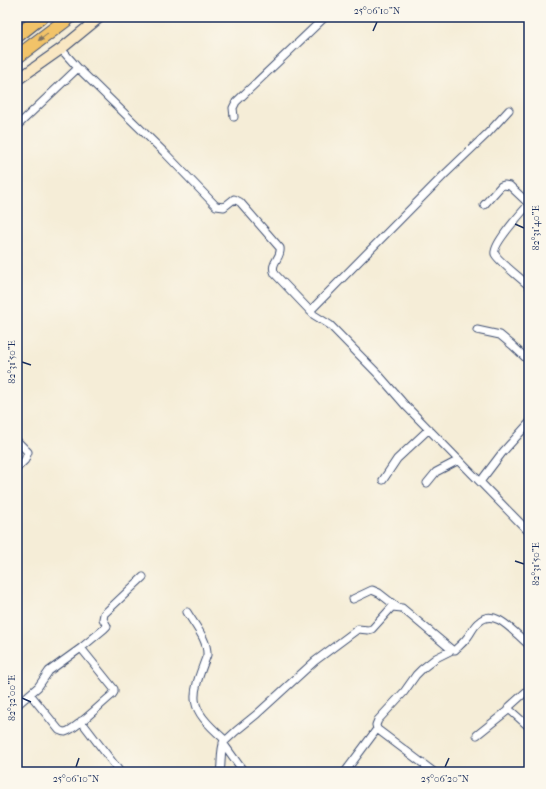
<svg xmlns="http://www.w3.org/2000/svg" width="546" height="789" viewBox="0 0 546 789" font-family="'IM FELL French Canon',serif">
	<style>
		.lines { fill: none; stroke-linecap: round; stroke-linejoin: round }
		.street-casing { stroke: #3c4c70; stroke-width: 9 }
		.secondary-casing { stroke: #3c4c70; stroke-width: 12 }
		.highway-casing { stroke: #3c4c70; stroke-width: 15 }
		.street { stroke: #fff; stroke-width: 7 }
		.secondary { stroke: #f9e7c3; stroke-width: 10 }
		.highway { stroke: #f1c369; stroke-width: 13 }
		.oneway { fill: #7b7263 }
		.ticks { fill: none; stroke: #1b2f5e; stroke-width: 1.5 }
		.neatline { fill: none; stroke: #1b2f5e; stroke-width: 1.5 }
		.ticks-label { font-size: 10px; text-anchor: middle; fill: #1b2f5e }
	</style>
	<rect width="100%" height="100%" fill="#fbf7ec"/>
	<filter id="ink" filterUnits="userSpaceOnUse"><feTurbulence type="fractalNoise" baseFrequency=".025" numOctaves="2"/><feDisplacementMap in="SourceGraphic" scale="8" xChannelSelector="R" yChannelSelector="G"/><feConvolveMatrix kernelMatrix="1 2 1 2 8 2 1 2 1" color-interpolation-filters="sRGB"/></filter>
	<filter id="wash" filterUnits="userSpaceOnUse"><feTurbulence type="fractalNoise" baseFrequency=".012" numOctaves="4" result="noise"/><feDisplacementMap in="SourceGraphic" scale="16" xChannelSelector="R" yChannelSelector="G"/><feGaussianBlur stdDeviation="0.9" result="paint"/><feColorMatrix in="noise" values="0 0 0 0 0 0 0 0 0 0 0 0 0 0 0 0 0 1.4 0 .05"/><feComposite in="paint" operator="in"/></filter>
	<g filter="url(#wash)">
		<rect width="100%" height="100%" fill="#f5edd7"/>
	</g>
	<g filter="url(#ink)">
		<g class="lines">
			<g class="street-casing">
				<path id="street" d="M78,68L164,152L216,206L224,207L234,199L240,202L280,248C282,258 269,263 275,274L314,315L330,325L378,374L405,405L529,532
					M234,117L233,108L236,102L325,17
					M17,126L78,68L61,49
					M529,204C522,212 492,245 495,254C498,261 522,279 529,286
					M484,205L501,186L504,185L510,186L529,204
					M310,311L444,175L488,133L509,110
					M477,330L500,335L512,345L529,361
					M17,441L28,452L25,460L17,468
					M383,480L397,459L429,429
					M480,482L502,453L529,423
					M427,483L436,472L459,460
					M353,599L372,590L379,593L397,607
					M187,612C194,624 208,640 207,655C190,699 187,706 224,739L223,743L244,772
					M529,689L509,707L507,711L510,710L529,727
					M30,694L59,730C61,731 62,732 65,732C75,730 103,702 112,695L114,692V689L81,648
					M17,705L38,687L49,671L81,648L104,629L107,626L103,619L104,614L143,577
					M81,721L120,772
					M377,729L434,772
					M477,735L507,711
					M223,743L236,731L257,714L315,661L358,629L368,630L372,629L392,607L402,608L452,650
					M220,772C222,762 220,751 224,741
					M345,772L377,729L376,725L378,720L404,692L416,675L422,669L436,658L452,650H455C459,646 463,643 466,639C471,634 473,626 479,622C495,606 516,635 529,645"/>
			</g>
			<g class="secondary-casing">
				<path id="secondary" d="M17,80L61,49L100,17"/>
			</g>
			<g class="highway-casing">
				<path id="highway" d="M17,36L41,17
					M17,57L70,17"/>
			</g>
			<use href="#street" class="street"/>
			<use href="#secondary" class="secondary"/>
			<use href="#highway" class="highway"/>
		</g>
		<defs><path id="oneway-solid" d="M-6-.8H1V-3.2L6.5 0L1 3.2V.8H-6Z"/></defs>
		<use class="oneway" href="#oneway-solid" transform="translate(43 37) rotate(143)"/>
	</g>
	<path class="ticks" d="M373,31L377,22M515,224L524,228M22,362L31,365M515,561L524,564M22,698L31,702M76,767L79,758M445,767L449,758"/>
	<rect width="546" height="789" fill="none" stroke="#fbf7ec" stroke-width="44"/>
	<rect x="22" y="22" width="502" height="745" class="neatline"/>
	<g class="ticks-label">
		<text x="377" y="14">25°06'10"N</text>
		<text transform="translate(535 228) rotate(-90)" y="4">82°31'40"E</text>
		<text transform="translate(11 362) rotate(-90)" y="4">82°31'50"E</text>
		<text transform="translate(535 564) rotate(-90)" y="4">82°31'50"E</text>
		<text transform="translate(11 698) rotate(-90)" y="4">82°32'00"E</text>
		<text x="76" y="782">25°06'10"N</text>
		<text x="445" y="782">25°06'20"N</text>
	</g>
</svg>
